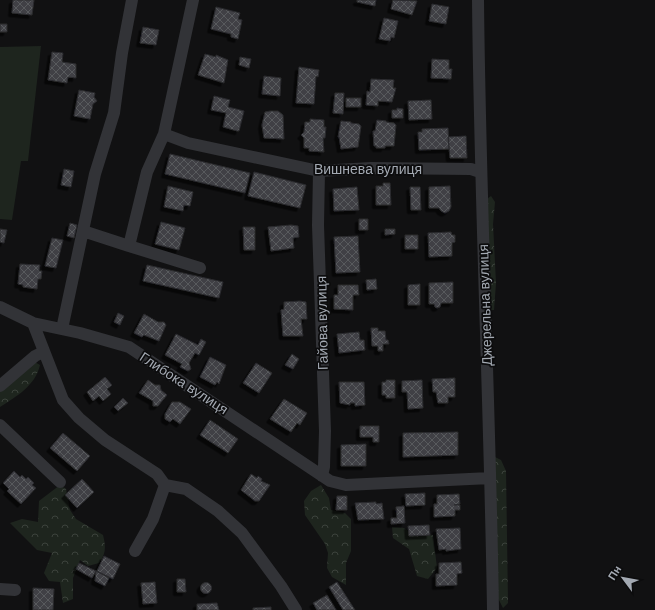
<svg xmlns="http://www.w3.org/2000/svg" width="655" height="610" viewBox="0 0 655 610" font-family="'DM Sans',sans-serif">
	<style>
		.forest { fill: url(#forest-crowns) }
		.garden { fill: #1e251e }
		.building { fill: url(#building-cross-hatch); stroke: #2b2b2e; filter: url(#shadow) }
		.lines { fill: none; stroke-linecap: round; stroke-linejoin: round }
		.minor { stroke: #323337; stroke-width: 12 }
		.labels { text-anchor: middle; stroke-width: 3.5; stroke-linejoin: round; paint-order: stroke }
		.street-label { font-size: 14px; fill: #a3a9b2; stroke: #0c0c0d }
	</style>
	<defs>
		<pattern id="forest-crowns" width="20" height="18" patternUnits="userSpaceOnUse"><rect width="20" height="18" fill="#1e251e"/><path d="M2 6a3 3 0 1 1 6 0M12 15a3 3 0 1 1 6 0" fill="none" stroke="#3c423c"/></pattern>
		<pattern id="building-cross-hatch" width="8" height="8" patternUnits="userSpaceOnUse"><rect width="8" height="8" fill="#404145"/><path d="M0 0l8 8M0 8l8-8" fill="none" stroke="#585a5d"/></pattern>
		<filter id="shadow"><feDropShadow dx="-3.5" dy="3.5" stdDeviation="0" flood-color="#0009"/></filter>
	</defs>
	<rect width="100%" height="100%" fill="#111112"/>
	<path class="forest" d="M491,196L495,202L493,224L496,283L494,310H490L487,199Z
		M31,360L40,365C35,386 17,396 0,407V387Z
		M495,457L501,460L506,471L508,603L503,608L497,596Z
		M60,485L66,489L70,510L76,519L103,535C106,547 106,554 99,563L88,566L80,560L73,578V599L63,603L60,582L49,581L44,573L52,553L37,550L10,523L22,519L38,522L39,501Z
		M321,485L329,498L331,510L345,513L351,519V551L346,563V585L332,577L327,568L328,553L325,544L305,515L304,501L311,491Z
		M392,527L404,528L416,536L433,535L437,568L428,579L417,576L409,549L393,538Z"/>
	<path class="garden" d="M41,46L28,161H21L12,220L0,219V47Z"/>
	<path class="building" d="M13,0H34L32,15L12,13Z
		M357,0H376L375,6L357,2Z
		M393,0L417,1L412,15L391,9Z
		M432,4L449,7L446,24L429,21Z
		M216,7L240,13L238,19L242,20L238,39L231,37V34L211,29Z
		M384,18L398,21L394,38L391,37L390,41L379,39Z
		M0,24H7V32H0Z
		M143,27L159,30L156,45L140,43Z
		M52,52L63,53L62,62L76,64V78L68,77L67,83L48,80Z
		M205,54L216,57V55L228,60L224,83L198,75Z
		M240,57L251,59L249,68L239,65Z
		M432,59L449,60V69H452L451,79L431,78Z
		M299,67L319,70L318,77L316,76L314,104L296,103Z
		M264,76L281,78L280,96L262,94Z
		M371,79L394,80L393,88H396L392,102L378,101V106L366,105L367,91L370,92Z
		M79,90L95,93L94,97L97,101L93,104L90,119L74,116Z
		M335,93H344L343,114L333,113Z
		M214,96L230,100L228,107L244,111L239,131H237L223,127L226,113L211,110Z
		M346,98H361V107H346Z
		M431,100L432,119L409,120L408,101Z
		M397,108L403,109V118H392V110H397Z
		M270,111H278L283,115L284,139L264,138L262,125L265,112Z
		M310,119L324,120V127H326L325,138H323L324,152L309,151V148H304V138L301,135L304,132L305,122H310Z
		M377,120L386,121V122L394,123L396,125L394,146H385V148H376V146H374L373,131H375Z
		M341,121L351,122V123L359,124L361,126L358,147L341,149L339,137H338Z
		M448,128L449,149L419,150L418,132H422V129Z
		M466,136L467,158H450L448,137Z
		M170,154L250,173L245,193L165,174Z
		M64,169L74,171L71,187L61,185Z
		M254,172L306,185L300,208L248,196Z
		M383,183H390L391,205H376V186H383Z
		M168,186L193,192L190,206L184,205L183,211L164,207Z
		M450,186L451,207L449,211L445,213L441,211L439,208H429V187Z
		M357,187L359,210L334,211L333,189Z
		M410,187H420L421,210H411Z
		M359,219H368V230H359Z
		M161,222L185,228L179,250L155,244Z
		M70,223L77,225L74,238L67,236Z
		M291,225L298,226L299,237L293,238L294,248L271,251L268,227Z
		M243,227H255V250H244Z
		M0,229L7,230L4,243L0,242Z
		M385,229H395V234L385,235Z
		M451,232L452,235H455V242L452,243V256L429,257L428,233Z
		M405,235H418V249H405Z
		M358,236L360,272L336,273L334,237Z
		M52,238L63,240L56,268L45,266Z
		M20,264L40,265L39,271H42L41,279H38L37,289L23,287V285L18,284Z
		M147,265L223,282L219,298L143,281Z
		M376,279L377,289L367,290L366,280Z
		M453,282V303H441L440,307L437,308L435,307L434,304H429V283Z
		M420,284V305H408V285Z
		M338,285H358L359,295H353V310L334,309V295H338Z
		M300,301L306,302L307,319H301L303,336H283L281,310L284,309V302Z
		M118,313L124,316L120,325L114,322Z
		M144,314L158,322H164L166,325L159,341L144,335L142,337L134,333Z
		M371,328H378V331H385L386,340H388L389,344H383V351H378V346H372Z
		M359,332L360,340H364L365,350L339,353L337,334Z
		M176,334L198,345L201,339L206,342L199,355L195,353L189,363L191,369L188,371L180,367L182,364L165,355Z
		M292,354L299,359L293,369L285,365Z
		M210,357L226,365L219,384L217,382L215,385L200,377Z
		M256,363L272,373L259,393L243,383Z
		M105,377L112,385L107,389L111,394L103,401L99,396L93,401L87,392Z
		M455,378V397H448V403H438L436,392H433L432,379Z
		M148,380L155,385H160L161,390L167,395L158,406H153V401L139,393Z
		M386,380H395V398H386V395H382V382H386Z
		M422,380L423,408L408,409L407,392H402V381Z
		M339,382H364L365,405L355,406V403H350V405L340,403Z
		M123,398L128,403L118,411L114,407Z
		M284,399L307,413L300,425L297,423L291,432L270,419Z
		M172,402H180L191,409L180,424L173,419L170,422L165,419V414Z
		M210,420L238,439L228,453L200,435Z
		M360,426H379V442H373V437H360Z
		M458,432V455L403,457V433Z
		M63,433L90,456L77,471L50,448Z
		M366,444V466H341V445Z
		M14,471L20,477L22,475L26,479L28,477L34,483L32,485L36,488L21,504L7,491L9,489L3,483Z
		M251,474L257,478L258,476L262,479L261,481L270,485L259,501H255L241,490Z
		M82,479L94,492L77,508L65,495Z
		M425,493V505L406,506L405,494Z
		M459,494L460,504L454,505H460V510H455V516L434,517V504H437V495Z
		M337,496H347V510H336Z
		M376,502V504L382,503L384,519L358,520L355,503Z
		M404,506L405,523L391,524V518H397L396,507Z
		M429,525L430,535L409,536L408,526Z
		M460,528L461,549L446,551V549L439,550L436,529Z
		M104,556L120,564L113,579L97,571Z
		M461,562L462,573L457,574V585L436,586V574H439V563Z
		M79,563L96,571L92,578L76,569Z
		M96,571L109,578L105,586L95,581Z
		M177,579H185L186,592H177Z
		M155,582L157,603L143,604L141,583Z
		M337,582L355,610H343L329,587Z
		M200.5 588a5.5 5.5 0 1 1 11 0a5.5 5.5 0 1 1-11 0Z
		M33,588L54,589L53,610H33Z
		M327,595L336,610H317L313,603Z
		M217,603L219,610H197V604Z
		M271,607V610H253V608Z"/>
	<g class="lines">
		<path class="minor" d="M478,0C480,203 490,407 493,610
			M164,134L188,143L319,171L371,168L471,169L480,172
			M319,171L318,225L325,431L324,467L322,476
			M83,231L129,246L147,172L164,134L193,0
			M129,246L200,268
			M0,307L33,323L80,333L129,347L330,481L346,485L490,478
			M33,323L63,400L79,418L105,440L157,474L165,485L153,519L135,551
			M62,329L95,174L114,113L122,53L132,0
			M0,386L35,356L43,352
			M0,425L60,482
			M165,485L186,489L218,511L242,533L281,586L296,610
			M0,589L15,590"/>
	</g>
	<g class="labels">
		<g class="street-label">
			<text x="368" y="174">Вишнева вулиця</text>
			<text transform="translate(485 305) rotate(-92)" y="5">Джерельна вулиця</text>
			<text transform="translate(322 323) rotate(-91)" y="5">Гайова вулиця</text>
			<text transform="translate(184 383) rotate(33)" y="5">Глибока вулиця</text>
		</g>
	</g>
	<g transform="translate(623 578) rotate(302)" stroke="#0c0c0d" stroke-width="3" paint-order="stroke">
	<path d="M0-3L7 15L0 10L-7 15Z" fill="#a3a9b2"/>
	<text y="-6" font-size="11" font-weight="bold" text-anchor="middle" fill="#a3a9b2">Пн</text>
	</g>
</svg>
